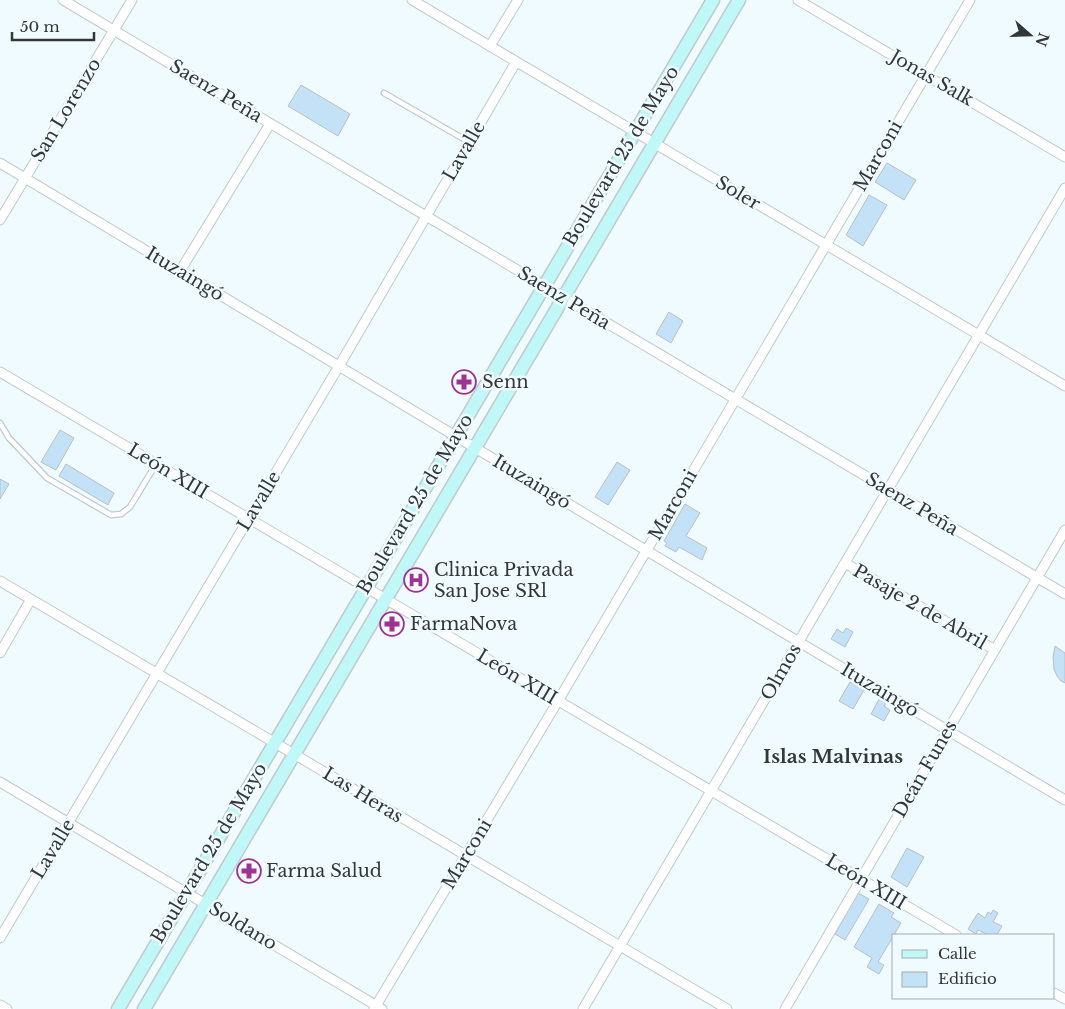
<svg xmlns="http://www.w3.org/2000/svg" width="1065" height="1009" viewBox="0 0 1065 1009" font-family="'Libre Baskerville',serif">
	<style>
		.building { fill: #c3e1f7; stroke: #b8c0c6 }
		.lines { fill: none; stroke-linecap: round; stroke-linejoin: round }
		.lane-casing { stroke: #c0cace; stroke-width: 7 }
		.street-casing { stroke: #c0cace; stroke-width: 11 }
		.secondary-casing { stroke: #c0cace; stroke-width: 15 }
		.lane { stroke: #fff; stroke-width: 4.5 }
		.street { stroke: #fff; stroke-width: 9 }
		.secondary { stroke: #c0f8f8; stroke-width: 12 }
		.labels { text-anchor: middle; stroke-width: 5; stroke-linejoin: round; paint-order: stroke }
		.street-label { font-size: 18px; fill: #333738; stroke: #f0fbff }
		.poi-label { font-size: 18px; fill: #333738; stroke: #f0fbff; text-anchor: start }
		.neighbourhood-label { font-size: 19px; font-weight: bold; fill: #333738; stroke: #f0fbff }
	</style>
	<rect width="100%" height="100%" fill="#f0fbff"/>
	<path class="building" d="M301,85L350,114L338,136L288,106Z
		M887,163L916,180L904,200L875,182Z
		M869,195L887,205L863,246L846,235Z
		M669,312L683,321L671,343L656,334Z
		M60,430L74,438L56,470L41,462Z
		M617,462L630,470L608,505L595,497Z
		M66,464L114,493L108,505L59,476Z
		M0,479L9,484L0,499Z
		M685,504L700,513L686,536L707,548L702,560L679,547L676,552L665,546L667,543L664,541Z
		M846,628L853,632L845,647L831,639L837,629L843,633Z
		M1055,646L1065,653V683L1061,681L1057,676L1054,669L1053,657Z
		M850,682L864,690L853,709L839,701Z
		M879,699L886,703L884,706L890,710L884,721L871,714Z
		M907,848L924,857L907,887L891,877Z
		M858,893L869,899L845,940L835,934Z
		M879,904L894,913L891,917L901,923L878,962L884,965L879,974L867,967L872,958L854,947Z
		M993,910L998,913L993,922L1002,926L997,935H988L978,930L976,934L968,929L978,913L985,918L988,912L991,914Z"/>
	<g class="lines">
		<g class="lane-casing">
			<path id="lane" d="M384,93L469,142
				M0,423L9,438L47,478L111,515L121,514L130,507L156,464"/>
		</g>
		<g class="street-casing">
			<path id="street" d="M63,0L426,216L1065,594
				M412,0L1065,386
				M798,0L1065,157
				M490,46L518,0
				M0,163L799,642L1065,800
				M0,220L132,0
				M180,271L270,124
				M0,372L956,935
				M845,563L995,650
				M0,581L727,1009
				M0,653L31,599
				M0,782L382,1009
				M0,938L339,366L516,62
				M1054,993L1065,999
				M0,1005L7,1009
				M374,1009L558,701L970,0
				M583,1009L1065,188
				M785,1009L1065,530"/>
		</g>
		<g class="secondary-casing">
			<path id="secondary" d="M118,1009L713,0
				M144,1009L739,0"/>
		</g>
		<use href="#lane" class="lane"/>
		<use href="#street" class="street"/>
		<use href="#secondary" class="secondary"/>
	</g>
	<defs>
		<g id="pharmacy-ring" transform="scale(1.25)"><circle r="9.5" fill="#f0fbff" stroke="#9f3393" stroke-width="1.5"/><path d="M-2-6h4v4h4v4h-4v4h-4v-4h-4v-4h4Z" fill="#9f3393"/></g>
		<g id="hospital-ring" transform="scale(1.25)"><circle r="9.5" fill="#f0fbff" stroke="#9f3393" stroke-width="1.5"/><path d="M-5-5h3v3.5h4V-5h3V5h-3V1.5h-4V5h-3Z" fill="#9f3393"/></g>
	</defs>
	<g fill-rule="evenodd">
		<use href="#pharmacy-ring" x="464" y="382"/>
		<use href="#hospital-ring" x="416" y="580"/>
		<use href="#pharmacy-ring" x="392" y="624"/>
		<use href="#pharmacy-ring" x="249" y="871"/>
	</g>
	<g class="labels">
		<g class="street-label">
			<text transform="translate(932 78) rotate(30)" y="6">Jonas Salk</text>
			<text transform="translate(216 91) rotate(31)" y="6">Saenz Peña</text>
			<text transform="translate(66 110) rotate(-59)" y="6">San Lorenzo</text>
			<text transform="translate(464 151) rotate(-60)" y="6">Lavalle</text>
			<text transform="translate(621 156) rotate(-59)" y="6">Boulevard 25 de Mayo</text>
			<text transform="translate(878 156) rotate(-60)" y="6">Marconi</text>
			<text transform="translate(738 193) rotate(31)" y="6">Soler</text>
			<text transform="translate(185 274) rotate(31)" y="6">Ituzaingó</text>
			<text transform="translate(564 298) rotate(31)" y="6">Saenz Peña</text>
			<text transform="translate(168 471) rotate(31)" y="6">León XIII</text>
			<text transform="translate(532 482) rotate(31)" y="6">Ituzaingó</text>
			<text transform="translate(259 501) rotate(-59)" y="6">Lavalle</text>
			<text transform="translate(415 504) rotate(-59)" y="6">Boulevard 25 de Mayo</text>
			<text transform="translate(912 504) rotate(31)" y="6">Saenz Peña</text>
			<text transform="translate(673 505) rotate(-60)" y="6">Marconi</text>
			<text transform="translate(920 607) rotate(30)" y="6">Pasaje 2 de Abril</text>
			<text transform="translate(781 672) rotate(-60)" y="6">Olmos</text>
			<text transform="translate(517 677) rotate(31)" y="6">León XIII</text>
			<text transform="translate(880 690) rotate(31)" y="6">Ituzaingó</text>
			<text transform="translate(925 769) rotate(-60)" y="6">Deán Funes</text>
			<text transform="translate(363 795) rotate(31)" y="6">Las Heras</text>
			<text transform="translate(53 849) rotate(-59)" y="6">Lavalle</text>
			<text transform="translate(209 853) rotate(-59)" y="6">Boulevard 25 de Mayo</text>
			<text transform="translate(467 854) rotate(-59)" y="6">Marconi</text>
			<text transform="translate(866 882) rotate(31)" y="6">León XIII</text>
			<text transform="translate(243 926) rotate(31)" y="6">Soldano</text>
		</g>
		<g class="poi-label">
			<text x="482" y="388">Senn</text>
			<text x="434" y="576">Clinica Privada<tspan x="434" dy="21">San Jose SRl</tspan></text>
			<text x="410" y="630">FarmaNova</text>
			<text x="266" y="877">Farma Salud</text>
		</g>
		<g class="neighbourhood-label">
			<text x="833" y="763">Islas Malvinas</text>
		</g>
	</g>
	<rect x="892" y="934" width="162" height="65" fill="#f0fbff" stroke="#a4adaf"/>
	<rect x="902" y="950" width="25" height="8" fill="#c0f8f8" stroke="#a4adaf"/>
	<text x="938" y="959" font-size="15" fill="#333738">Calle</text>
	<rect x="902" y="972" width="25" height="15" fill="#c3e1f7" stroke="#a4adaf"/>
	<text x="938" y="984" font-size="15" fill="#333738">Edificio</text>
	<g transform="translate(1030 35) rotate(110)" stroke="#f0fbff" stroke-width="4" paint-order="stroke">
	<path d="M0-4L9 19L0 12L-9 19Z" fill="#333738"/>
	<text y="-8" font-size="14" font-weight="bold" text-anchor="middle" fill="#333738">N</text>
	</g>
	<path d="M12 32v8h82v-8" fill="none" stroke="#333738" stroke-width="2.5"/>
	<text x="20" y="32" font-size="15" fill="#333738" stroke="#f0fbff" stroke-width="4" paint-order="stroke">50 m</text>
</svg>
